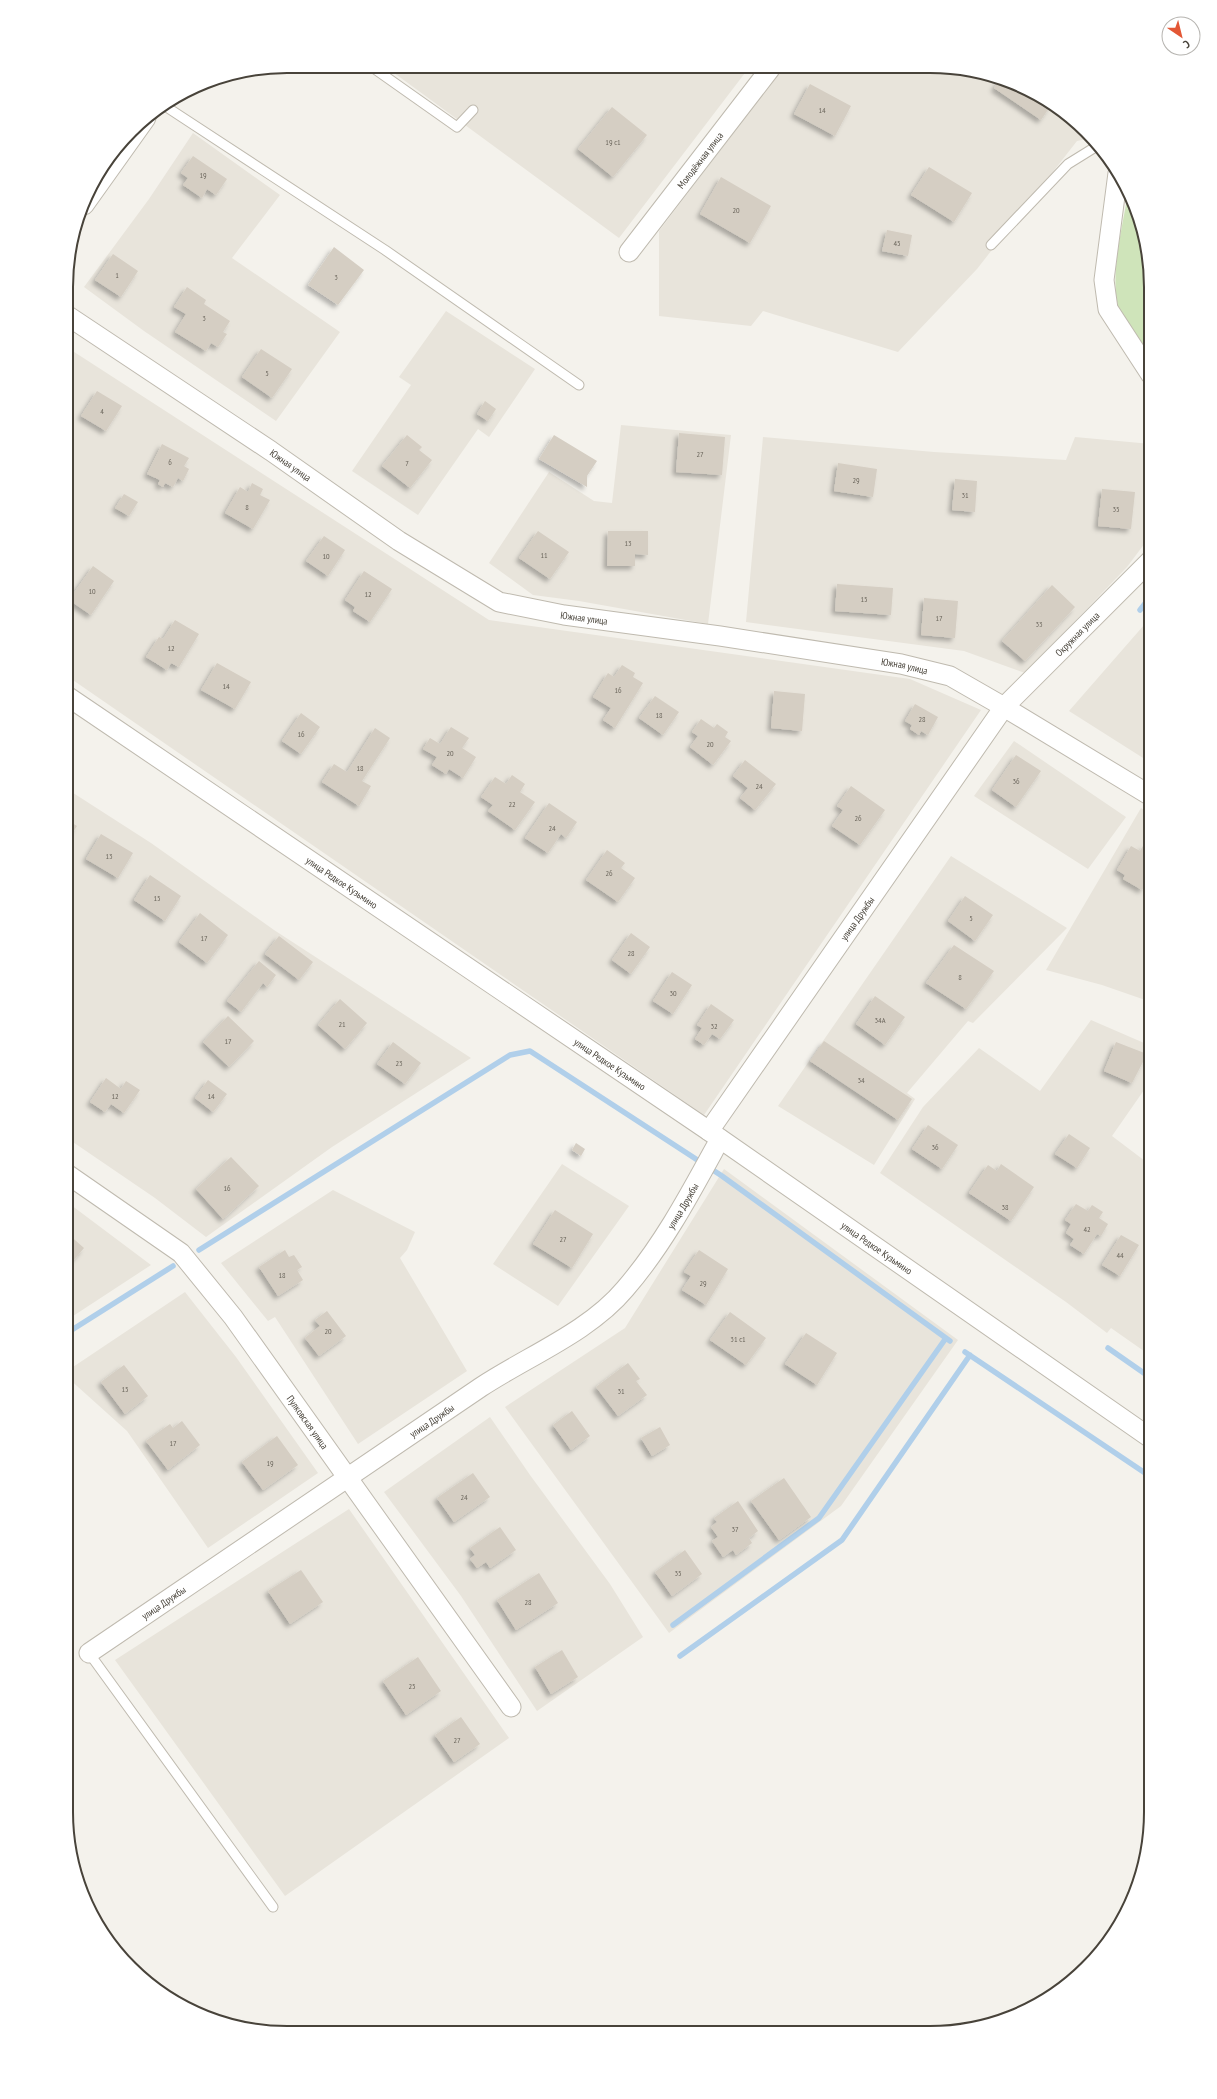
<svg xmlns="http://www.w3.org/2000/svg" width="1217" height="2099" viewBox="0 0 1217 2099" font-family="'PT Sans Narrow',sans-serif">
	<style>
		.residential { fill: #e8e4db }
		.green { fill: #cfe4ba }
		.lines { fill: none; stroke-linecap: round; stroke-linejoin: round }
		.stream { stroke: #b0cfea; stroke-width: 5.5 }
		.building { fill: #d5cec3; filter: url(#shadow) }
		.lane-casing { stroke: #bfbaaf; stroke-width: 11 }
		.street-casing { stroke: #bfbaaf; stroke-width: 21 }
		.lane { stroke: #fff; stroke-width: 9 }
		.street { stroke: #fff; stroke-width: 19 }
		.labels { text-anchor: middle; stroke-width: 3; stroke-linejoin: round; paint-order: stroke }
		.number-label { font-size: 8px; fill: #6b665c }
		.street-label { font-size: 10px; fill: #48433a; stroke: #fff }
		.rim { fill: none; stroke: #48433a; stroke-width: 2 }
	</style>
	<defs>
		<filter id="shadow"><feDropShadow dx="-3.5" dy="3.5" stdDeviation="2" flood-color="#0004"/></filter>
	</defs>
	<rect width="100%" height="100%" fill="#f4f2ec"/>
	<path class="residential" d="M386,67L748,69L619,238Z
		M782,69L973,70L1027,89L1075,121L1091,138L1077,141L977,269L898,352L763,311L751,326L659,316V231Z
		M193,133L280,195L232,258L340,332L276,421L144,331L84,287L149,199Z
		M446,311L535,369L489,437L478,429L418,515L352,471L411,385L399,377Z
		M68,348L489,620L910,679L981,710L704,1115L67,676Z
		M621,425L731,435L708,624L579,601L533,595L489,563L549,472L594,501L612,503Z
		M763,437L934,452L1066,460L1075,437L1151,444V535L1127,567L1025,673L964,651L746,622Z
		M1151,617V763L1069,711Z
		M1014,741L1126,817L1088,869L974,796Z
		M67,789L151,843L274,930L471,1058L332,1147L206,1237L155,1198L67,1138Z
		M1141,808L1151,815V1002L1102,985L1046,970Z
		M951,856L1067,928L973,1023L968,1021L907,1093L915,1099L874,1165L778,1106Z
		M1091,1020L1151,1046V1080L1112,1136L1145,1161L1151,1157V1356L1111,1328L1107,1333L1066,1302L880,1173L923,1107L979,1048L1040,1091Z
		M562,1164L629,1206L558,1306L493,1264Z
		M724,1169L958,1340L841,1506L669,1633L505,1407L625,1328Z
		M333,1190L415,1232L407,1250L400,1258L467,1371L358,1444L275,1317L268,1321L221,1263Z
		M67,1202L151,1265L67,1320Z
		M185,1292L236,1357L318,1473L208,1548L127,1431L67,1377V1371Z
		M490,1417L530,1475L610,1584L643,1637L537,1711L461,1596L384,1492Z
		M349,1509L509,1738L285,1896L115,1660Z"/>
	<path class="green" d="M1128,193L1139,216L1151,287V364C1142,352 1130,339 1124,326C1106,284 1121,237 1128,193Z"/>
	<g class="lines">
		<path class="stream" d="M1140,610L1151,596
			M199,1250L510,1055L530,1051L722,1176L950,1341
			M67,1333L173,1266
			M1108,1348L1151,1378
			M965,1352L1151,1477
			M673,1625L819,1518L946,1338
			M680,1656L842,1540L970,1355"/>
	</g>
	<path class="building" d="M1000,80L1027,89L1051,105L1041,120L994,88Z
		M810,84L851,106L835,136L794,114Z
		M612,107L647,135L613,177L578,149Z
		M193,156L227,179L216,195L207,189L202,198L183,185L188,178L181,173Z
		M929,167L972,193L954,222L911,195Z
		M721,177L771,206L750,243L700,214Z
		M887,230L912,235L908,256L882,251Z
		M334,247L364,270L338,305L308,285Z
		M113,254L138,271L121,297L95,280Z
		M187,287L206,300L204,304L230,321L223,332L227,334L218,347L211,343L206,351L175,332L186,314L174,307Z
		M261,349L292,369L272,398L242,377Z
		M97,391L122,406L106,431L81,416Z
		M485,401L496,409L488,421L477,414Z
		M679,433L725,437L722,475L676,472Z
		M407,435L422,447L419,450L432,460L410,488L382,466Z
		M554,435L597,461L587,476V487L539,459Z
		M162,444L189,458L184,466L189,469L183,481L178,478L173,487L165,483L163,487L158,484L160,480L147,474Z
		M838,463L877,469L873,497L834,491Z
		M955,479L977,481L975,512L952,510Z
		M252,483L263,489L260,495L270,500L253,529L225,513L240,487L248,492Z
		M1102,489L1135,492L1131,529L1098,526Z
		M124,494L138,502L129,516L115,508Z
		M538,531L569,552L550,579L519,558Z
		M608,531H648V555L635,554V566H607Z
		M324,536L345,550L328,576L306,561Z
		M93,566L114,581L91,615L69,600Z
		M364,571L392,589L370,622L353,611L355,607L345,600Z
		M837,584L893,588L891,615L835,611Z
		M1052,585L1075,607L1025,661L1002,641Z
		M924,598L958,601L955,638L921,635Z
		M175,620L199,634L179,667L171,663L167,670L146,657L159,637L163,639Z
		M217,663L251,682L235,709L201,690Z
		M622,665L635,673L633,677L643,683L615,728L603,720L611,708L593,697L608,673L614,677Z
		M774,691L805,694L802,731L771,728Z
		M655,696L679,712L663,735L639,718Z
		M915,704L938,717L928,735L921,731L919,735L910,729L912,725L905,721Z
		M301,713L320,727L301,754L282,741Z
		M701,719L714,728L717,724L728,732L725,737L731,741L713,765L690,747L698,736L692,732Z
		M451,727L469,738L462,748L476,757L463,778L449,769L446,774L432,765L437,757L423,749L430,738L440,744Z
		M375,728L390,738L362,781L371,786L359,806L322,782L334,764L347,772Z
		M1016,755L1041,771L1016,807L992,790Z
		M745,760L776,784L755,810L740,798L748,788L733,776Z
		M512,775L525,784L520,792L535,802L515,830L488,811L493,805L481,797L495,777L506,784Z
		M851,786L885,810L860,845L832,826L843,810L837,806Z
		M549,803L577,822L566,838L561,834L548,853L525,838Z
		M67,820L77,826L67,841Z
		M101,834L133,853L118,878L86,859Z
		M1131,846L1140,851L1143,846L1151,851V875L1142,890L1123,879L1125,875L1117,870Z
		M607,850L625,863L621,868L635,878L618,902L586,880Z
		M150,875L181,896L165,921L134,900Z
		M965,896L993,915L975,941L948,921Z
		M200,913L228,935L207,963L179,942Z
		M631,933L650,947L631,974L612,960Z
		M279,936L313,962L299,980L265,954Z
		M954,945L994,971L966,1009L926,983Z
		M259,961L276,975L267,987L263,983L241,1012L227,1001Z
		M672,972L692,985L673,1014L653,1001Z
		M875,996L905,1017L885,1045L856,1024Z
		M340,999L367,1023L345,1049L318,1025Z
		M711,1004L734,1020L720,1039L712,1034L704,1045L695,1039L702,1028L697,1025Z
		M228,1016L254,1041L229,1067L203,1042Z
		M824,1041L912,1099L898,1120L810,1061Z
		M393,1042L421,1063L405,1084L377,1064Z
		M1116,1042L1147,1054L1132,1083L1104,1071Z
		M106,1078L121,1089L126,1081L140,1090L124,1113L111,1104L105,1112L90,1102Z
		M208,1080L227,1094L213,1112L195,1098Z
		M928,1125L958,1145L942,1169L912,1149Z
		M1069,1134L1090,1148L1077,1168L1055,1154Z
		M576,1143L585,1149L581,1156L572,1150Z
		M231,1157L259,1186L223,1219L196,1189Z
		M1001,1164L1034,1187L1011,1221L969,1193L988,1165L997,1171Z
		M1076,1204L1088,1211L1092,1205L1103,1212L1099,1218L1108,1224L1101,1236L1097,1234L1084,1254L1070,1245L1074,1239L1066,1233L1071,1224L1065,1220Z
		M555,1210L593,1234L572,1268L533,1244Z
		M67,1233L84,1248L67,1268Z
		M1121,1235L1139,1245L1120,1276L1102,1265Z
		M285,1250L289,1257L294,1255L302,1267L297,1270L303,1280L278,1296L259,1267Z
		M699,1250L728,1269L706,1305L682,1290L691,1276L684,1272Z
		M327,1311L346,1336L319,1356L305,1338L320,1326L315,1320Z
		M730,1312L766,1338L746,1365L710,1340Z
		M806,1333L837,1353L817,1385L785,1364Z
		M628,1363L640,1379L636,1381L647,1395L618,1416L596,1387Z
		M124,1365L148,1396L125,1414L101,1382Z
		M572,1411L590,1436L571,1450L553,1425Z
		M182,1421L200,1445L168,1470L146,1441L170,1424L173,1428Z
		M660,1427L670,1445L652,1456L641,1438Z
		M277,1436L298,1465L263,1490L242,1462Z
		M473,1473L490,1497L454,1522L437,1498Z
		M784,1478L811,1517L779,1540L751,1501Z
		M738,1501L758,1531L749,1538L752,1543L736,1555L733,1550L723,1557L712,1541L718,1537L711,1527L717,1522L714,1518Z
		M500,1527L516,1550L490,1568L486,1562L477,1568L470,1559L475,1555L470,1548Z
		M685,1550L702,1574L672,1596L655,1572Z
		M301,1570L323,1602L290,1624L268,1591Z
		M539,1573L558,1603L516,1630L497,1600Z
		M562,1650L578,1677L551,1694L535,1667Z
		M418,1657L441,1691L406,1715L383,1681Z
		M461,1717L480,1744L454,1762L435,1735Z"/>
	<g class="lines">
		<g class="lane-casing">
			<path id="lane" d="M372,67L457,127L473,110
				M165,106L385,250L579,385
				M991,245L1068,164L1097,146
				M89,1653L273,1907"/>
		</g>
		<g class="street-casing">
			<g id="street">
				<path d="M1118,173L1104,280L1108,309L1151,375"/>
				<path d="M84,205L146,118"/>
				<path id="s1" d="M629,252L770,69"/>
				<path id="s2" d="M68,316L271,451L399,541L499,602L564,615L720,636L901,664L950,676L1004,707L1151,796"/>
				<path id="s3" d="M67,696L709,1131L1149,1437"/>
				<path id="s4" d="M709,1131L1004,707L1151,560"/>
				<path id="s5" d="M67,1174L181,1253L233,1317L511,1707"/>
				<path id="s6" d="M89,1653C220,1564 351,1475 481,1387C528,1356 589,1332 625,1289C664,1244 692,1190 720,1139"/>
			</g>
		</g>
		<use href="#lane" class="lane"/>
		<use href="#street" class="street"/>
	</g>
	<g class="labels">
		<g class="number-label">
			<text x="822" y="113">14</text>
			<text x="613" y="145">19 с1</text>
			<text x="203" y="178">19</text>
			<text x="736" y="213">20</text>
			<text x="897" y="246">45</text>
			<text x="117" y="278">1</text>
			<text x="336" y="280">3</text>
			<text x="204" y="321">3</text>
			<text x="267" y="376">5</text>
			<text x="102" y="414">4</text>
			<text x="700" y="457">27</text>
			<text x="170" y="465">6</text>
			<text x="407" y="466">7</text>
			<text x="856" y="483">29</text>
			<text x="965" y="498">31</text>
			<text x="247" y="510">8</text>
			<text x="1116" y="512">35</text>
			<text x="628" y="546">13</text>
			<text x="544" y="558">11</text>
			<text x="326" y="559">10</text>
			<text x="92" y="594">10</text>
			<text x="368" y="597">12</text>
			<text x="864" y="602">15</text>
			<text x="939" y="621">17</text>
			<text x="1039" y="627">33</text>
			<text x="171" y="651">12</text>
			<text x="226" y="689">14</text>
			<text x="618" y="693">16</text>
			<text x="659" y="718">18</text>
			<text x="922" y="722">28</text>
			<text x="301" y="737">16</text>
			<text x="710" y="747">20</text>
			<text x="450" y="756">20</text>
			<text x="360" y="771">18</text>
			<text x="1016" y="784">36</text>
			<text x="759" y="789">24</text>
			<text x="512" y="807">22</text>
			<text x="858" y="821">26</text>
			<text x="552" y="831">24</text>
			<text x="109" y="859">13</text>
			<text x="609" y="876">26</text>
			<text x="157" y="901">15</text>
			<text x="971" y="921">5</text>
			<text x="204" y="941">17</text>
			<text x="631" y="956">28</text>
			<text x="960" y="980">8</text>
			<text x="673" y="996">30</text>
			<text x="880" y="1023">34А</text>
			<text x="342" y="1027">21</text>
			<text x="714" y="1029">32</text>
			<text x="228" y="1044">17</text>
			<text x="399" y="1066">23</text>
			<text x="861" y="1083">34</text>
			<text x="115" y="1099">12</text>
			<text x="211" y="1099">14</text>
			<text x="935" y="1150">36</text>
			<text x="227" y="1191">16</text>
			<text x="1005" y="1210">38</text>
			<text x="1087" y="1232">42</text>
			<text x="563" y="1242">27</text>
			<text x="1120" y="1258">44</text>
			<text x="282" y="1278">18</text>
			<text x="703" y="1286">29</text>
			<text x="328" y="1334">20</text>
			<text x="738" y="1342">31 с1</text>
			<text x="125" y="1392">15</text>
			<text x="621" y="1394">31</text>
			<text x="173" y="1446">17</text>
			<text x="270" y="1466">19</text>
			<text x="464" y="1500">24</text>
			<text x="735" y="1532">37</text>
			<text x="678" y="1576">35</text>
			<text x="528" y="1605">28</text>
			<text x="412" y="1689">25</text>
			<text x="457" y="1743">27</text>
		</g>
		<g class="street-label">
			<text dy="4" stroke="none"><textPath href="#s1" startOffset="116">Молодёжная улица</textPath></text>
			<text dy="4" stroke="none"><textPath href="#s2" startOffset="268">Южная улица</textPath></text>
			<text dy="4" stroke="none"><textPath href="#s2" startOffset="604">Южная улица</textPath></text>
			<text dy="4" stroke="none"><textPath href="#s4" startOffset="620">Окружная улица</textPath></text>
			<text dy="4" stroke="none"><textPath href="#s2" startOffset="928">Южная улица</textPath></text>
			<text dy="4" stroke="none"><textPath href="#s3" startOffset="332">улица Редкое Кузьмино</textPath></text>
			<text dy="4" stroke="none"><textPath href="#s4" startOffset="259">улица Дружбы</textPath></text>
			<text dy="4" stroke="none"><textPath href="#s3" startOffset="656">улица Редкое Кузьмино</textPath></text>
			<text dy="4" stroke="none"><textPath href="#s6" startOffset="750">улица Дружбы</textPath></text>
			<text dy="4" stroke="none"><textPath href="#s3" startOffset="980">улица Редкое Кузьмино</textPath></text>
			<text dy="4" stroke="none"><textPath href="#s6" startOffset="414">улица Дружбы</textPath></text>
			<text dy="4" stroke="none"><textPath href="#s5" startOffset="350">Пулковская улица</textPath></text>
			<text dy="4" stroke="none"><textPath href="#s6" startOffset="90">улица Дружбы</textPath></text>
		</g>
	</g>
	<path d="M0 0H1217V2099H0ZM287 73H930A214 214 0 0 1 1144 287V1812A214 214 0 0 1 930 2026H287A214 214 0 0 1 73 1812V287A214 214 0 0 1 287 73Z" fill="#fff" fill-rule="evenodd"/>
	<path class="rim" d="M287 73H930A214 214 0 0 1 1144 287V1812A214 214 0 0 1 930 2026H287A214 214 0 0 1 73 1812V287A214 214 0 0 1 287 73Z"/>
	<g transform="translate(1181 36) rotate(145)"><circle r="19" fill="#ffffff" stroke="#b6b4b0"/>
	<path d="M0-3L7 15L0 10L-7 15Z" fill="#e35735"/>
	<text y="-6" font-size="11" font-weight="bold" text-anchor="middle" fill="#48433a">С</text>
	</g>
</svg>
